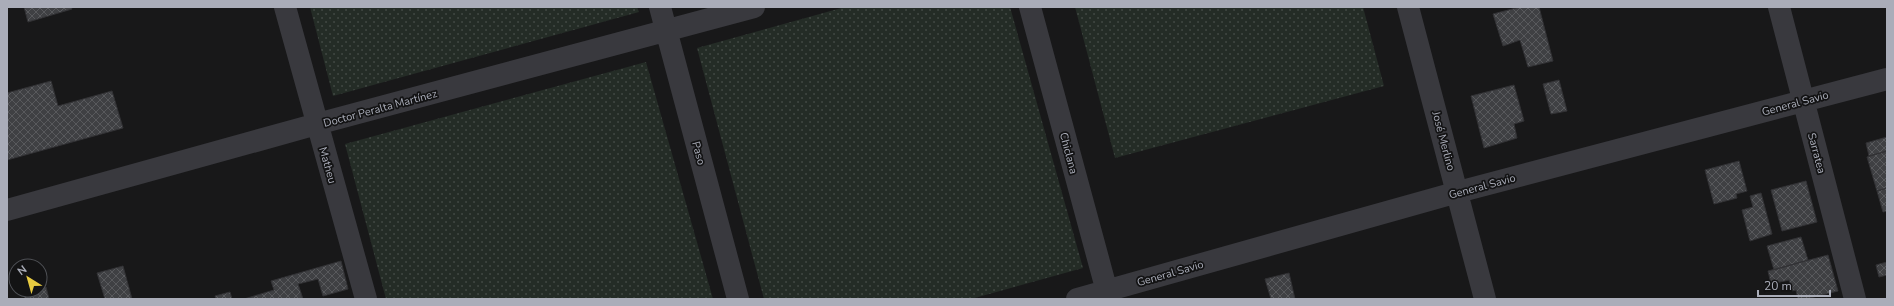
<svg xmlns="http://www.w3.org/2000/svg" width="1894" height="306" viewBox="0 0 1894 306" font-family="'Nunito Sans',sans-serif">
	<style>
		.green { fill: url(#green-dots) }
		.building { fill: url(#building-cross-hatch); stroke: #323235 }
		.lines { fill: none; stroke-linecap: round; stroke-linejoin: round }
		.minor { stroke: #39393e; stroke-width: 22 }
		.labels { text-anchor: middle; stroke-width: 3.5; stroke-linejoin: round; paint-order: stroke }
		.street-label { font-size: 11px; fill: #aaadb9; stroke: #131314 }
	</style>
	<defs>
		<pattern id="green-dots" width="8" height="8" patternUnits="userSpaceOnUse"><rect width="8" height="8" fill="#242c26"/><path d="M2 2h.1M6 6h.1" fill="none" stroke="#414843" stroke-width="1.8" stroke-linecap="round"/></pattern>
		<pattern id="building-cross-hatch" width="8" height="8" patternUnits="userSpaceOnUse"><rect width="8" height="8" fill="#3f4043"/><path d="M0 0l8 8M0 8l8-8" fill="none" stroke="#58595c"/></pattern>
	</defs>
	<rect width="100%" height="100%" fill="#181819"/>
	<path class="green" d="M310,7H637L639,12L333,96Z
		M845,7H1010L1083,268L971,299H764L697,48Z
		M1075,7H1363L1384,86L1115,158Z
		M646,62L713,299H386L345,144Z"/>
	<path class="building" d="M24,7H71L72,9L28,22Z
		M1520,7H1539L1553,61L1528,67L1520,40L1503,46L1493,14Z
		M1559,80L1567,111L1551,114L1543,84Z
		M51,81L58,106L112,91L123,128L7,160V92V93Z
		M1514,85L1524,121L1514,124L1517,138L1484,148L1471,96Z
		M1887,137V151L1869,156L1866,143Z
		M1887,151V188L1877,191L1867,157Z
		M1739,161L1747,191L1736,194L1737,198L1714,204L1705,170Z
		M1806,181L1817,222L1782,231L1771,190Z
		M1887,188V211L1883,212L1877,191Z
		M1761,193L1772,234L1750,241L1742,210L1753,207L1750,196Z
		M1801,237L1808,260L1774,270L1767,246Z
		M1828,255L1838,291L1806,299H1798L1796,290L1792,291L1789,280L1771,284L1768,271Z
		M341,261L348,289L323,296L318,279L298,284L303,299H244L274,290L271,281Z
		M1887,262V275L1879,277L1876,265Z
		M123,266L132,299H105L97,273Z
		M1289,273L1295,299H1271L1265,279Z
		M46,287L49,299H25L24,294Z
		M230,292L232,299H216L215,296Z"/>
	<g class="lines">
		<path class="minor" d="M285,7L366,299
			M660,7L738,299
			M1030,7L1109,299
			M1408,7L1485,299
			M1779,7L1855,299
			M7,210L317,124L754,7
			M1077,299L1458,192L1887,79"/>
	</g>
	<g class="labels">
		<g class="street-label">
			<text transform="translate(1795 103) rotate(-15)" y="4">General Savio</text>
			<text transform="translate(380 108) rotate(-15)" y="4">Doctor Peralta Martínez</text>
			<text transform="translate(1444 141) rotate(75)" y="4">José Merlino</text>
			<text transform="translate(699 153) rotate(75)" y="4">Paso</text>
			<text transform="translate(1069 153) rotate(75)" y="4">Chiclana</text>
			<text transform="translate(1817 153) rotate(75)" y="4">Sarratea</text>
			<text transform="translate(328 165) rotate(74)" y="4">Matheu</text>
			<text transform="translate(1482 186) rotate(-15)" y="4">General Savio</text>
			<text transform="translate(1170 273) rotate(-16)" y="4">General Savio</text>
		</g>
	</g>
	<rect width="1894" height="306" fill="none" stroke="#aaadb9" stroke-width="16"/>
	<g transform="translate(28 278) rotate(323)"><circle r="19" fill="#131314" stroke="#4f5156"/>
	<path d="M0-3L7 15L0 10L-7 15Z" fill="#e8cb41"/>
	<text y="-6" font-size="11" font-weight="bold" text-anchor="middle" fill="#aaadb9">N</text>
	</g>
	<path d="M1758 290v6h72v-6" fill="none" stroke="#aaadb9" stroke-width="2"/>
	<text x="1764" y="290" font-size="12" fill="#aaadb9" stroke="#131314" stroke-width="3" paint-order="stroke">20 m</text>
</svg>
